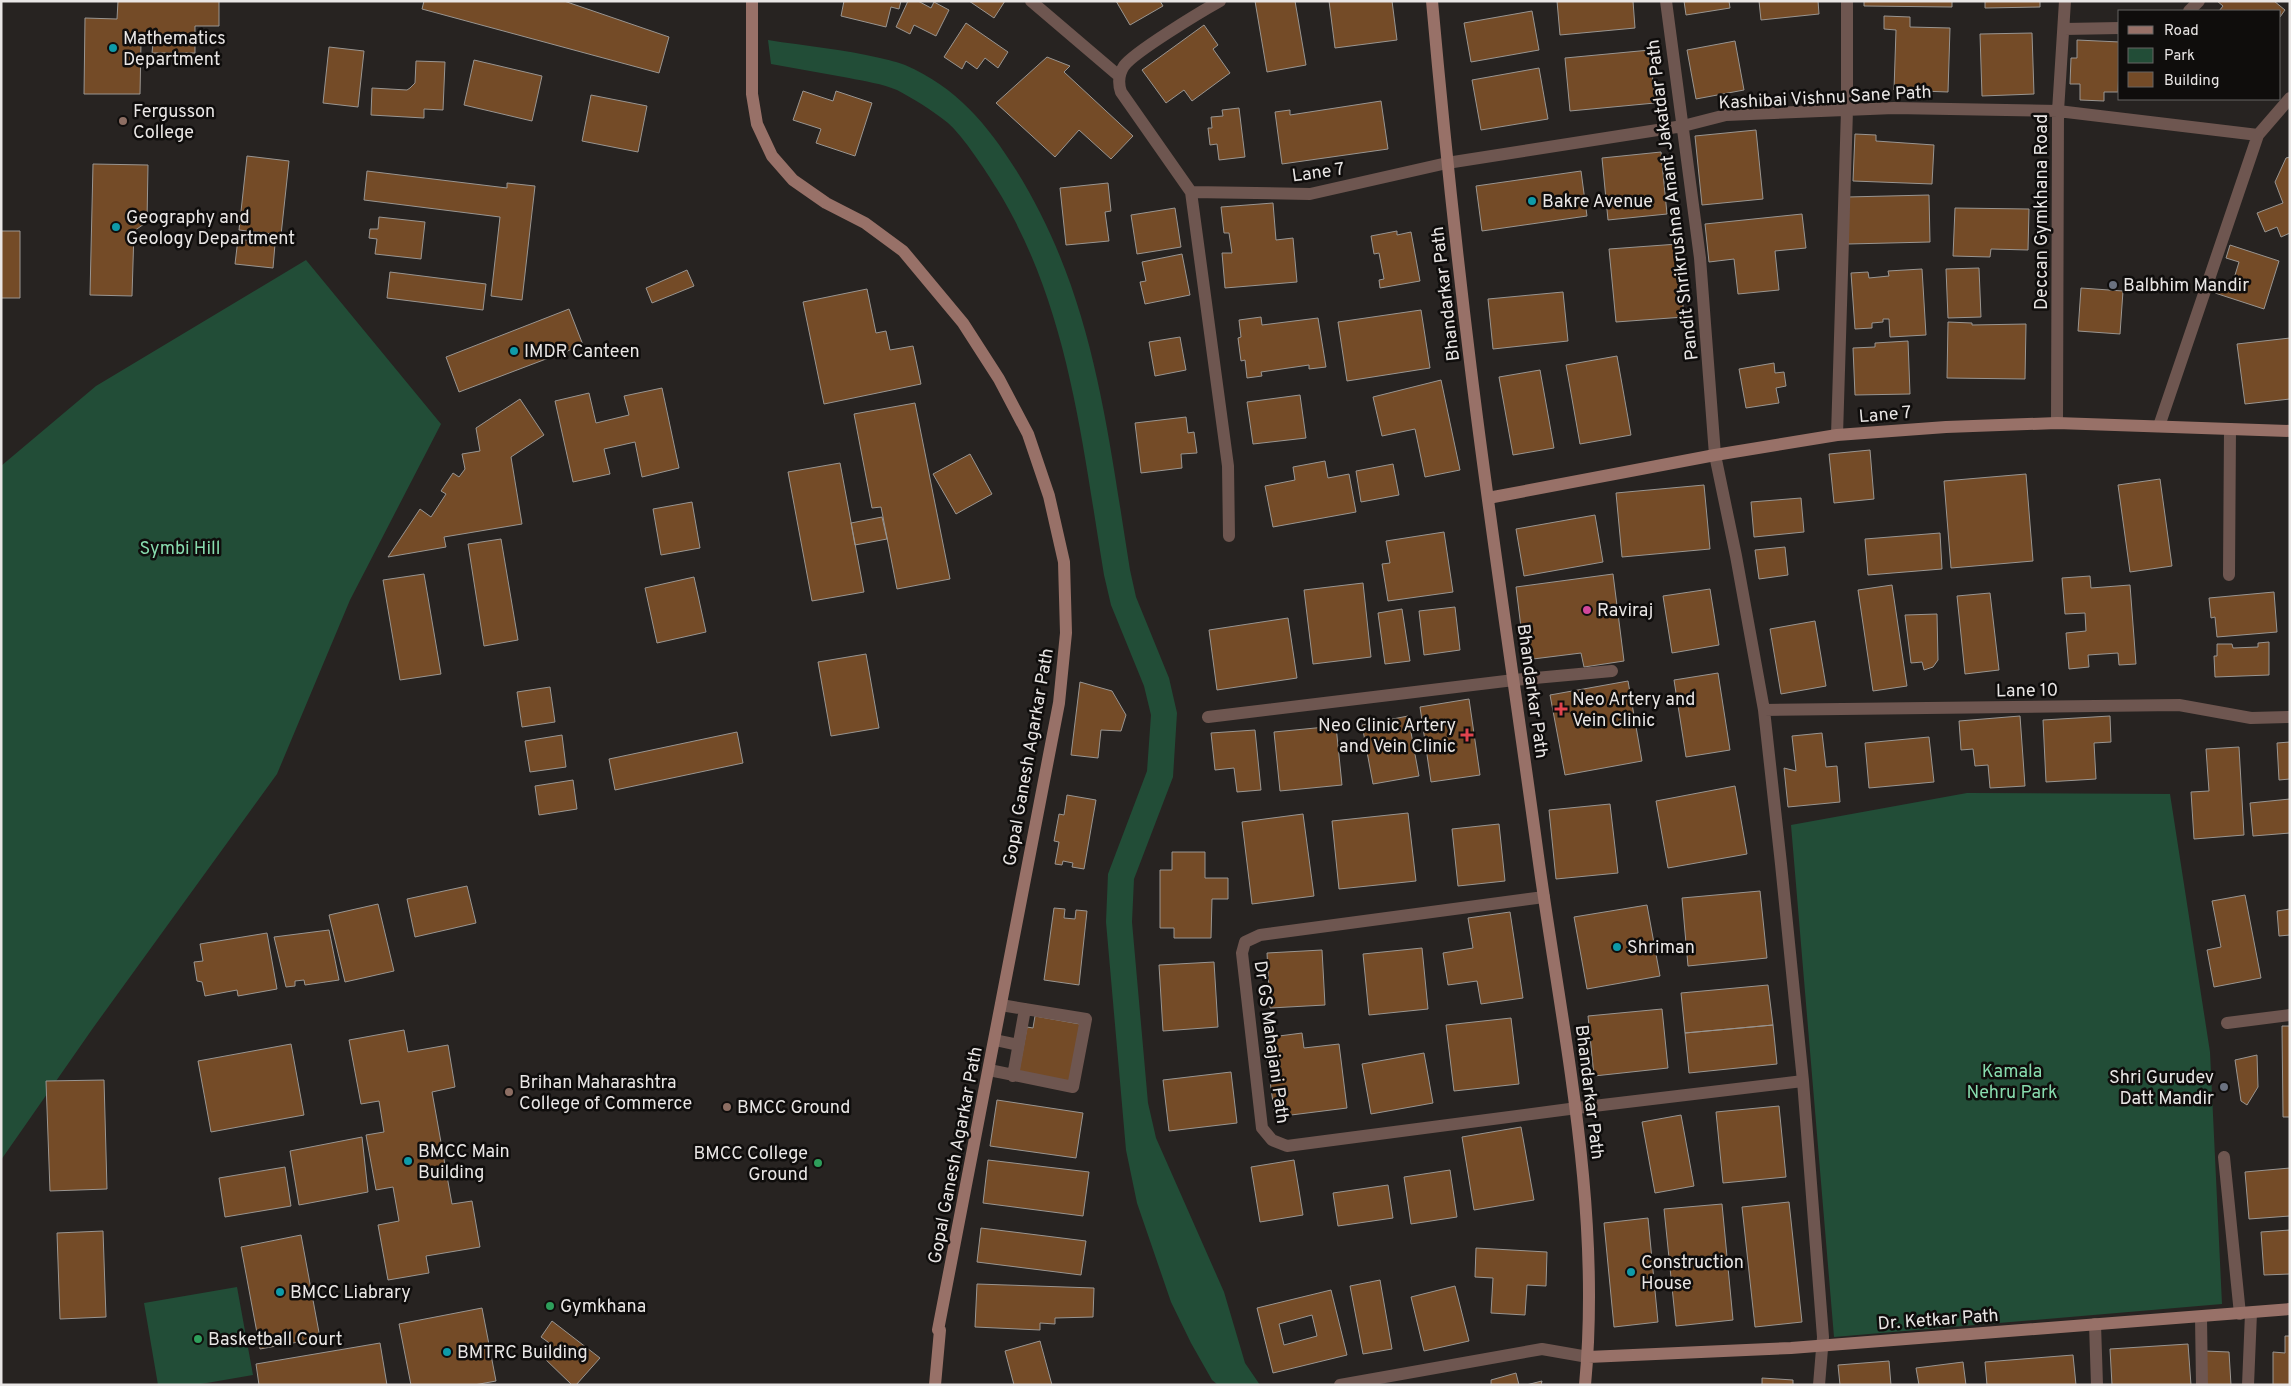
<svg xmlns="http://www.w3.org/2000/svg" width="2291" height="1386" viewBox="0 0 2291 1386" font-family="Overpass,sans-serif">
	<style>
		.green { fill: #224d37 }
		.building { fill: #744b27; stroke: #999591; fill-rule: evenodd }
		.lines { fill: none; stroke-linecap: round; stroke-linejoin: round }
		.street { stroke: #6e5650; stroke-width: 12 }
		.secondary { stroke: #987168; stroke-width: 12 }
		.culture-dot { fill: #0f9aa8; stroke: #0f0d0c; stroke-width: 2 }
		.education-dot { fill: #8d6e63; stroke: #0f0d0c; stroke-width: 2 }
		.worship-dot { fill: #6b7280; stroke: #0f0d0c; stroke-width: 2 }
		.hotel-dot { fill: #d1479c; stroke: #0f0d0c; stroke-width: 2 }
		.health-dot { fill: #e0444e; stroke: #0f0d0c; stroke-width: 2 }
		.leisure-dot { fill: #2e9e5b; stroke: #0f0d0c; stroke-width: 2 }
		.labels { text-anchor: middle; stroke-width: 5; stroke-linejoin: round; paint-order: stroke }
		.poi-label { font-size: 18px; fill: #e9e6e5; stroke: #0f0d0c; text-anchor: start }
		.street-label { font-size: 18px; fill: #e9e6e5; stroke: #0f0d0c }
		.park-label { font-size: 18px; fill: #88dcae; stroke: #0f0d0c }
	</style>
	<rect width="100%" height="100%" fill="#272321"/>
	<path class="green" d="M768,40C805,46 843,49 880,58C888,60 898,62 905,65C956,87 987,124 1016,170C1094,295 1107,428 1130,570L1136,597L1169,678L1177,713L1173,777L1134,879L1132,922L1148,1103L1156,1138L1224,1292L1245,1363L1260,1385H1218L1212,1380L1191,1343L1171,1302L1137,1203L1126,1150L1106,922L1108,874L1147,771L1151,715L1144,686L1111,605L1104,575C1082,443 1069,306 997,189C986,171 963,136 948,123C932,110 914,99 897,90C883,84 864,81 849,78C823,73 797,69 771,64Z
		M306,260L441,424L350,600L277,774L93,1028L1,1160V466L96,386Z
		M1967,793L2170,794L2210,1052L2222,1304L1834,1337L1791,825Z
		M237,1287L253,1375L195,1385H158L144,1303Z"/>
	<path class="building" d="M118,1H219V26H195V53H152L153,43H141L140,94H84L85,18L117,19Z
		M424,1H564L669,37L659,73L422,9Z
		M844,1H901L899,9L891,7L886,27L841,16Z
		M908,1H918L931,8L934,2L949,10L936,36L914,25L910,34L896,27Z
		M969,1H1005L994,18Z
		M1116,1H1160L1163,6L1130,25Z
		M1255,1H1295L1306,65L1267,72Z
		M1329,1H1392L1397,40L1335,48Z
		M1557,1H1633L1635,28L1560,35Z
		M1684,1H1729L1730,8L1686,15Z
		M1759,1H1818L1819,14L1761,20Z
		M1864,1H1952V7L1864,6Z
		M1985,1H2040V7L1985,8Z
		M2217,1H2274L2285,10L2280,17V11H2219L2223,6Z
		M1532,11L1539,50L1471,62L1464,23Z
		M1884,16L1910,17V27L1950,28L1948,92L1894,90L1896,30L1884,29Z
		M966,23L1008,52L998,68L985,58L977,69L966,61L962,69L944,57Z
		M1204,25L1218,45L1213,49L1230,73L1192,101L1184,90L1166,103L1142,70Z
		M2032,33L2034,94L1982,96L1980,34Z
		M2077,40L2120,42L2118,92H2104V101L2080,100V84H2070L2071,58H2077Z
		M1735,41L1744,90L1696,99L1687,50Z
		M329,47L364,51L358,107L323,103Z
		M1650,50L1655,103L1570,111L1565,58Z
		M1047,57L1070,66L1064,72L1133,136L1111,159L1079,130L1055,157L996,103Z
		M474,60L542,76L532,121L464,105Z
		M416,61L445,62L443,110L424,109V118L371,115L372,88L407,90L410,88L415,83Z
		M1539,68L1548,119L1481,130L1472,80Z
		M803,91L833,101L836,91L872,103L855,156L816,143L821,129L793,120Z
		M591,95L647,106L638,152L582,141Z
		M1381,101L1388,149L1282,164L1275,112L1290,110V115Z
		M1239,108L1245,157L1219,160L1217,144L1210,145L1208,128H1212L1211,117L1223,116L1222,110Z
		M1756,130L1763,199L1702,205L1695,136Z
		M1855,134L1876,135V141L1934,145L1932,184L1853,181Z
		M1661,152L1667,214L1608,220L1602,158Z
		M247,156L289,161L281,235L239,230Z
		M2290,157V233L2281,237L2277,227L2265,232L2257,213L2283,203L2275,182L2286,158Z
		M93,164L148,165L147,222L134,231L132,296L90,295Z
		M367,171L507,188V183L535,186L522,300L491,296L500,217L364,200Z
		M1581,171L1587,216L1482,231L1476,186Z
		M1108,183L1111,211L1105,212L1109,241L1066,245L1060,188Z
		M1929,195L1930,242L1848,244L1847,197Z
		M1273,203L1276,240L1293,238L1297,282L1225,288L1222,253H1232L1229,233H1224L1221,207Z
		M1175,208L1181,247L1137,254L1131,215Z
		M1955,208L2029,209L2028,250L1991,249L1990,257L1953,256Z
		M1802,214L1806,248L1775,251L1779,290L1738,294L1734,259L1709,262L1705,224Z
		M379,217L425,222L421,259L375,254L377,239L369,238L370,229H378Z
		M1,231H20V298H1Z
		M1397,231V235L1411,232L1420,281L1380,288L1379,280L1384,279L1379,253L1374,254L1371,236Z
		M238,239L275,244L273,268L235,264Z
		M1678,244L1684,317L1616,322L1609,249Z
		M2230,245L2279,261L2264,309L2215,293L2219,280L2232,285L2239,262L2226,258Z
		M1182,254L1190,295L1145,304L1140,282L1146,281L1142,262Z
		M1979,268L1981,317L1948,318L1946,269Z
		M1922,269L1926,335L1890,337L1889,319H1883V322L1872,323V328L1855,329L1851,273L1868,272L1869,278L1889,276L1888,271Z
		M687,270L694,286L652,303L646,288Z
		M390,272L486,284L483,310L387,298Z
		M2081,288L2123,291L2120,334L2078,331Z
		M867,289L876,333L886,331L890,350L913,346L921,384L824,404L803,302Z
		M1563,292L1568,341L1493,349L1488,299Z
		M569,309L583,345L459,392L446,357Z
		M1421,310L1430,368L1347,381L1338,322Z
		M1261,317L1262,325L1318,318L1326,367L1309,369V365L1261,372L1262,376L1247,378L1245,360L1241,361L1238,338L1241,337L1239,320Z
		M1948,322L1972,323V325L2026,324L2025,379L1947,378Z
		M1180,337L1186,370L1155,376L1149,342Z
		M2290,338V399L2245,404L2237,344Z
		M1908,341L1910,394L1855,395L1853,348L1875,347V343Z
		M1617,356L1631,435L1580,444L1566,365Z
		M1774,363L1775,373L1784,372L1786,386L1776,388L1779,403L1746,408L1739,369Z
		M1540,370L1554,448L1513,455L1499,377Z
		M1441,380L1460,470L1425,477L1415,429L1382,436L1373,397Z
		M662,388L679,468L642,477L635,442L604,449L610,474L573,482L555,401L589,393L596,423L629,415L624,396Z
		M1300,395L1306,438L1253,444L1247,402Z
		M520,399L544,435L511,457L522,524L444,537L446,547L388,557L420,509L431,517L446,494L441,491L453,473L459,477L465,469L462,454L480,451L476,428Z
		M915,403L950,579L897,589L881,507L872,508L854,414Z
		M1186,417L1188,433L1194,432L1197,453L1181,454L1182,468L1141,473L1135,423Z
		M1870,450L1874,499L1834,503L1829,454Z
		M970,454L992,494L956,514L933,474Z
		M1325,461L1328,478L1349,474L1356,512L1273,527L1265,486L1295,480L1293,467Z
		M840,463L864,592L812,601L788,472Z
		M1393,464L1399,495L1361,502L1356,471Z
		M2026,474L2033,561L1951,568L1944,481Z
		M2160,479L2172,566L2130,572L2118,485Z
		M1704,485L1710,549L1622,557L1616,493Z
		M1801,498L1804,532L1754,537L1751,502Z
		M692,502L700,548L661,555L653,509Z
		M1595,515L1603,562L1524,576L1516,529Z
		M882,517L887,539L855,545L851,523Z
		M1444,532L1453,592L1388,601L1382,564L1390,563L1386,541Z
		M1940,533L1942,569L1868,575L1865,539Z
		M501,539L518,640L484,646L468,544Z
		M1785,547L1788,575L1759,579L1755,550Z
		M424,574L441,674L400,680L383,580Z
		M1613,574L1624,661L1584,667L1581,653L1525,660L1516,587Z
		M2090,576L2091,588L2130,585L2136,664L2119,665L2118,653L2088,655L2089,667L2069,669L2066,633L2086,631L2085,613L2065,614L2062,578Z
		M694,577L706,632L657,643L645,588Z
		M1363,583L1371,657L1313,664L1304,590Z
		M1892,585L1907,686L1873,691L1858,590Z
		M1710,589L1719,645L1672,653L1663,596Z
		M2274,592L2277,632L2217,637L2215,617L2211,618L2209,598Z
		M1990,593L1999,670L1965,674L1957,596Z
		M1455,607L1460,650L1424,655L1419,611Z
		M1402,609L1410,661L1385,664L1378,613Z
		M1937,614L1938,660L1933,667L1924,670L1922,662L1911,663L1905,615Z
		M1288,618L1297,678L1217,690L1209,630Z
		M1815,621L1826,686L1781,694L1770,629Z
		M2269,642V675L2215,677L2214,656H2217V644H2232L2233,648L2258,647V643Z
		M866,654L879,728L831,736L818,662Z
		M1718,673L1730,750L1686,757L1674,680Z
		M1628,681L1642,761L1565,775L1550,695Z
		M1080,682L1112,691L1126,715L1121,731L1101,730L1098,758L1071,755Z
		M550,687L555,722L522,727L517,692Z
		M1469,699L1480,775L1431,782L1420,707Z
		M1408,716L1419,776L1373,784L1362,725Z
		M2020,716L2025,786L1990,788L1988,765L1975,766L1973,749L1961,750L1959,721Z
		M2110,716L2111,742L2094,743L2096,779L2046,782L2043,720Z
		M1336,726L1342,785L1280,791L1274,732Z
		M1255,730L1261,790L1237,792L1234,768L1215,770L1211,733Z
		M737,732L743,763L615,790L609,759Z
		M1822,733L1826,767L1837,766L1840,802L1788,807L1784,768L1796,771L1792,736Z
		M562,735L566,767L530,772L525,741Z
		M1929,737L1934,782L1869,788L1865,743Z
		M2290,742V779L2279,780L2277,743Z
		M2239,747L2244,835L2194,839L2191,792L2209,791L2206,749Z
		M573,780L577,809L539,815L535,786Z
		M1735,786L1747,854L1668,868L1656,801Z
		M1067,795L1096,800L1084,869L1072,867L1073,863L1063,861L1062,865L1055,864L1059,842L1054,841L1059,814L1064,815Z
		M2290,799V833L2253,836L2250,803Z
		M1610,804L1618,873L1556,879L1549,810Z
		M1408,813L1416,881L1339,889L1332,821Z
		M1303,814L1314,896L1252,904L1242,822Z
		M1499,824L1505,881L1458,886L1452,829Z
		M1172,852H1205V878H1228V899H1212L1211,938H1174V928H1160V870H1172Z
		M467,886L476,923L415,937L407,899Z
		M1760,891L1767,958L1688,966L1682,898Z
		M2245,895L2261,978L2214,987L2207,950L2221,947L2212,901Z
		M378,904L394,971L345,982L329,915Z
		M1647,905L1660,976L1587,989L1574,917Z
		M1054,908L1065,909L1064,918L1075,919L1076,910L1087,911L1079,985L1044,980Z
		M2290,909V935L2279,936L2277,911Z
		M1510,912L1523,998L1481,1004L1477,981L1448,985L1443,953L1473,948L1468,918Z
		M329,930L339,980L305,985L304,980L295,981V986L286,987L274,937Z
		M267,933L277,989L238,996L237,990L205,996L202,982L197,981L194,962L203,961L200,944Z
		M1422,948L1428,1009L1369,1015L1363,954Z
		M1322,950L1325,1005L1270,1008L1267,953Z
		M1214,962L1218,1027L1163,1031L1159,965Z
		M1768,985L1773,1025L1685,1033L1681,993Z
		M1662,1009L1668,1068L1594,1076L1588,1016Z
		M1035,1016L1080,1024L1070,1084L1018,1075L1027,1027L1033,1028Z
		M1511,1018L1519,1084L1454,1091L1446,1025Z
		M1773,1025L1777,1064L1689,1073L1685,1033Z
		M2282,1026H2290V1117H2283Z
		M404,1030L408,1052L448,1045L455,1087L432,1092L452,1204L472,1201L480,1247L426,1256L429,1273L388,1280L378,1225L399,1221L393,1187L376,1190L366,1135L384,1132L379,1101L361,1104L349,1040Z
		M1302,1033L1304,1048L1339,1044L1347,1108L1275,1117L1264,1038Z
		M291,1044L304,1115L211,1132L198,1061Z
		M1424,1053L1433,1103L1371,1114L1362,1064Z
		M2257,1055L2258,1087L2247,1105L2241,1101L2235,1060Z
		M1231,1072L1237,1123L1169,1131L1163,1080Z
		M104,1080L107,1189L50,1191L46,1081Z
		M997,1100L1083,1113L1076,1158L990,1146Z
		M1779,1106L1786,1177L1723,1183L1716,1112Z
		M1681,1115L1694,1186L1655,1193L1642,1122Z
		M1521,1127L1534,1200L1474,1210L1462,1137Z
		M362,1137L368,1192L299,1205L290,1151Z
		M988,1160L1089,1172L1083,1216L983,1203Z
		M1294,1160L1303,1215L1260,1222L1251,1167Z
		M285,1167L291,1206L225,1217L219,1178Z
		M2290,1168V1216L2249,1219L2245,1172Z
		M1450,1170L1457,1217L1411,1224L1404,1177Z
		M1388,1185L1393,1218L1338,1226L1333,1193Z
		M1789,1202L1802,1322L1755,1327L1742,1207Z
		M1722,1204L1733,1320L1676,1326L1664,1209Z
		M1648,1218L1658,1322L1614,1327L1604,1223Z
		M981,1228L1086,1241L1081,1275L977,1262Z
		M2290,1230V1274L2264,1275L2261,1232Z
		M103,1231L106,1317L60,1319L57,1233Z
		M301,1235L320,1338L260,1349L241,1247Z
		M1476,1248L1547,1252L1546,1286L1527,1285L1525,1315L1491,1313L1493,1278L1475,1277Z
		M1380,1280L1392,1349L1363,1354L1350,1286Z
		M977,1284L1094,1288L1093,1317L1055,1318V1324L1040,1323V1330L975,1327Z
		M1455,1286L1469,1341L1424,1351L1411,1297Z
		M1331,1290L1347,1355L1273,1373L1257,1308ZM1312,1315L1317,1336L1284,1345L1279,1324Z
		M482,1308L496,1381L474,1385H411L399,1324Z
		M552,1321L600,1358L576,1385H572L543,1357L552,1345L541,1337Z
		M2285,1336H2290V1385H2273V1352L2285,1353Z
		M1040,1341L1052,1385H1014L1005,1351Z
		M380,1343L387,1385H259L256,1364Z
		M2188,1344L2191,1385H2112L2110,1349Z
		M2205,1351L2229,1352L2231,1385H2206Z
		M2073,1355L2076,1385H1987L1985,1362Z
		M1889,1361L1891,1385H1840L1838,1365Z
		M1963,1362L1966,1385H1919L1916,1368Z
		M1516,1373L1519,1385H1491V1380Z
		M1762,1378L1793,1380V1385H1762Z
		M1542,1381L1541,1385H1526Z"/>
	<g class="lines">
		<path class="street" d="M1031,1L1119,76
			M1220,1C1202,11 1134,52 1124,66C1118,75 1118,83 1121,92L1191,192L1228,466L1229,536
			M1666,1L1700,258L1715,455L1736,556L1764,710L1781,864L1803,1081L1823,1337L1819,1385
			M2189,11L2199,1
			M2064,29L2120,28
			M1191,192L1310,194L1447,163L1683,126L1726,115L1894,108L2058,111L2258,135
			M2057,423L2058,111L2065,1
			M2159,426L2258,135L2290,98
			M1837,435L1847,110V1
			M2229,575L2230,429
			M1764,710L2179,705L2251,718L2290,717
			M1208,717L1514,680L1612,671
			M1544,897L1260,935L1245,942L1242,953L1262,1128L1272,1140L1287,1146L1577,1108L1803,1081
			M2227,1023L2290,1015
			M995,1040L1018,1045
			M989,1070L1073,1087L1086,1019L1001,1005
			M1013,1076L1025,1009
			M2224,1157L2240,1314
			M2201,1317L2202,1385
			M2095,1324L2097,1385
			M1340,1385L1542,1349L1588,1357
			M2248,1385L2251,1313"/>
		<path class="secondary" d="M752,1V94L757,124L772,156L793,180L826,203L865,223L903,251L963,323L999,379L1028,434L1049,496L1064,562L1066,633L1059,703L938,1330H940L935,1385
			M1432,1C1443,124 1456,248 1471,370C1491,533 1516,694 1538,856C1562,1031 1602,1207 1585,1385
			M1488,498L1715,455L1837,435L1946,427L2057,423L2290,431
			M1588,1357L1791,1348L2290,1309"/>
	</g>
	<g class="culture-dot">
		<circle cx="113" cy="48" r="5"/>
		<circle cx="1532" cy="201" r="5"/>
		<circle cx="116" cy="227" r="5"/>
		<circle cx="514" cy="351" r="5"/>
		<circle cx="1617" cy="947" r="5"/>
		<circle cx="408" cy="1161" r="5"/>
		<circle cx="1631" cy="1272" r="5"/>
		<circle cx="280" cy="1292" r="5"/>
		<circle cx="447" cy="1352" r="5"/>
	</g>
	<g class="education-dot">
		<circle cx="123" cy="121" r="5"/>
		<circle cx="509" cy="1092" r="5"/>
		<circle cx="727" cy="1107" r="5"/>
	</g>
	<g class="worship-dot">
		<circle cx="2113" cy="285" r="5"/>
		<circle cx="2224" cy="1087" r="5"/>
	</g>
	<circle class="hotel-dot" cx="1587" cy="610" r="5"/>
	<g class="health-dot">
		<path d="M1558.5 701.5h5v5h5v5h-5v5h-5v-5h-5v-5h5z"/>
		<path d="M1464.5 727.5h5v5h5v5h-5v5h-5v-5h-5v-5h5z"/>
	</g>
	<g class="leisure-dot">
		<circle cx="818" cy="1163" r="5"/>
		<circle cx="550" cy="1306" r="5"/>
		<circle cx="198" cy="1339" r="5"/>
	</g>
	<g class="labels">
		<g class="poi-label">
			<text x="123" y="44">Mathematics<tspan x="123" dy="21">Department</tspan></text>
			<text x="133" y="117">Fergusson<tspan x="133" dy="21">College</tspan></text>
			<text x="1542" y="207">Bakre Avenue</text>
			<text x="126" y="223">Geography and<tspan x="126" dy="21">Geology Department</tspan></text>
			<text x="2123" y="291">Balbhim Mandir</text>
			<text x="524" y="357">IMDR Canteen</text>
			<text x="1597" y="616">Raviraj</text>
			<text x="1572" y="705">Neo Artery and<tspan x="1572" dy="21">Vein Clinic</tspan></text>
			<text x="1456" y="731" text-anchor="end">Neo Clinic Artery<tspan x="1456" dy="21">and Vein Clinic</tspan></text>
			<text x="1627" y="953">Shriman</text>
			<text x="2214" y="1083" text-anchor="end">Shri Gurudev<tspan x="2214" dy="21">Datt Mandir</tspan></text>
			<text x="519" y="1088">Brihan Maharashtra<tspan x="519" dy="21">College of Commerce</tspan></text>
			<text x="737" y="1113">BMCC Ground</text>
			<text x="418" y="1157">BMCC Main<tspan x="418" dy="21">Building</tspan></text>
			<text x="808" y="1159" text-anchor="end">BMCC College<tspan x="808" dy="21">Ground</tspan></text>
			<text x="1641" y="1268">Construction<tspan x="1641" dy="21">House</tspan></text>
			<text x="290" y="1298">BMCC Liabrary</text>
			<text x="560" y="1312">Gymkhana</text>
			<text x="208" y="1345">Basketball Court</text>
			<text x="457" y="1358">BMTRC Building</text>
		</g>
		<g class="street-label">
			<text transform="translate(1825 97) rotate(-3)" y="6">Kashibai Vishnu Sane Path</text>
			<text transform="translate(1318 172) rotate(-8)" y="6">Lane 7</text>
			<text transform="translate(1672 200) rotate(-97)" y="6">Pandit Shrikrushna Anant Jakatdar Path</text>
			<text transform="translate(2041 212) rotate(-90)" y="6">Deccan Gymkhana Road</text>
			<text transform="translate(1445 294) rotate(-97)" y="6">Bhandarkar Path</text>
			<text transform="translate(1885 414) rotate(-5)" y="6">Lane 7</text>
			<text transform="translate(2027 690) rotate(-1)" y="6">Lane 10</text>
			<text transform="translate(1533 691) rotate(82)" y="6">Bhandarkar Path</text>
			<text transform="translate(1028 757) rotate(-80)" y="6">Gopal Ganesh Agarkar Path</text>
			<text transform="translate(1272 1042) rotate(82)" y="6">Dr GS Mahajani Path</text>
			<text transform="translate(1590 1092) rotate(83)" y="6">Bhandarkar Path</text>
			<text transform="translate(955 1155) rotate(-79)" y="6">Gopal Ganesh Agarkar Path</text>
			<text transform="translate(1938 1319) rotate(-4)" y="6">Dr. Ketkar Path</text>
		</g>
		<g class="park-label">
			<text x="180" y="554">Symbi Hill</text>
			<text x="2012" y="1077">Kamala<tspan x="2012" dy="21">Nehru Park</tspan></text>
		</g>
	</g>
	<rect width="2291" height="1386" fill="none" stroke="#e9e6e5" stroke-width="5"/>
	<rect x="2118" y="10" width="162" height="90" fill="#0f0d0c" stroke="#666463"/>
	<rect x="2128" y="26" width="25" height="8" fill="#987168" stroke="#666463"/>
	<text x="2164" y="35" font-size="15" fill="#e9e6e5">Road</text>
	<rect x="2128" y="48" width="25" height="15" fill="#224d37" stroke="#666463"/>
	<text x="2164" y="60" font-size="15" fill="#e9e6e5">Park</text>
	<rect x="2128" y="72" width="25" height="15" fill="#744b27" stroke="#666463"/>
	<text x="2164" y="85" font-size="15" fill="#e9e6e5">Building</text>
</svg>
